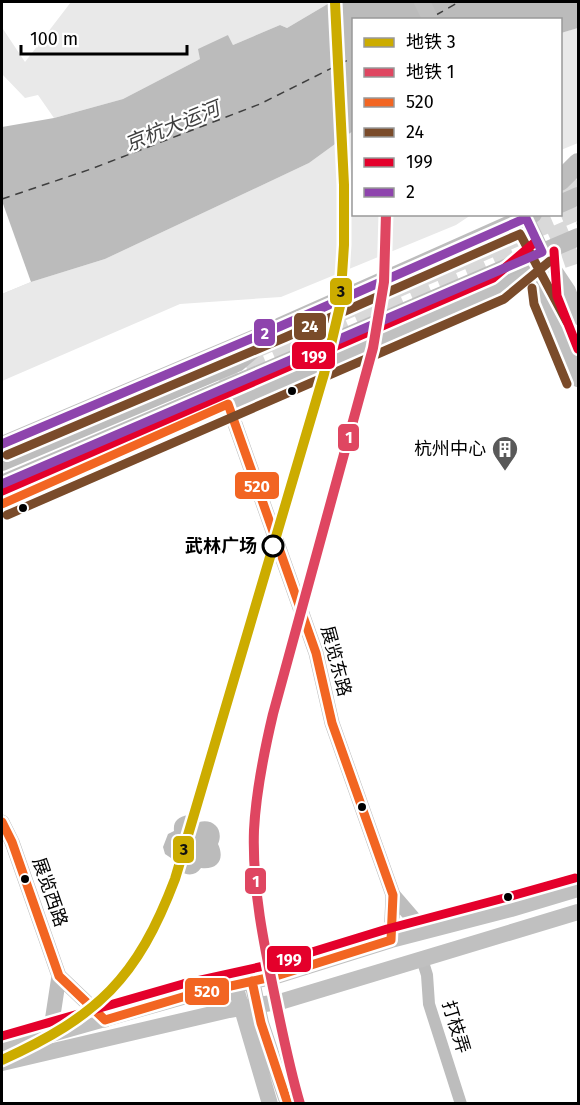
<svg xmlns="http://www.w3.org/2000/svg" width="580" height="1105" viewBox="0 0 580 1105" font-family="'Fira Sans','Noto Sans SC',sans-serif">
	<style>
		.green { fill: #e9e9e9 }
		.water { fill: #bbb }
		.pier { fill: #fff }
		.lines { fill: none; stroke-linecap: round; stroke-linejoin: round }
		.ferry { stroke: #3f3f3f; stroke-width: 1.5; stroke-dasharray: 8 6; stroke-linecap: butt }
		.trunk-tunnel { stroke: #d9d9d9; stroke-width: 20; stroke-dasharray: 20 10; stroke-linecap: butt }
		.minor { stroke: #bdbdbd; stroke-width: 12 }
		.tertiary { stroke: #bdbdbd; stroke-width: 15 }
		.secondary { stroke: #c0c0c0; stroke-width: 16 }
		.primary { stroke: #bdbdbd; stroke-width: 18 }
		.trunk { stroke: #bdbdbd; stroke-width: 20 }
		.bus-1-casing { stroke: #fff; stroke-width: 14 }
		.bus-2-casing { stroke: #fff; stroke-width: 14 }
		.bus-3-casing { stroke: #fff; stroke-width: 14 }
		.bus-4-casing { stroke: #fff; stroke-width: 14 }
		.bus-1 { stroke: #f26522; stroke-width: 9 }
		.bus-2 { stroke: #7a4b2a; stroke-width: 9 }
		.bus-3 { stroke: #e4002b; stroke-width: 9 }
		.bus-4 { stroke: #8e44ad; stroke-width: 9 }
		.metro-1-casing { stroke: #fff; stroke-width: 15 }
		.metro-2-casing { stroke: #fff; stroke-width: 15 }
		.metro-1 { stroke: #ccac00; stroke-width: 10 }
		.metro-2 { stroke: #df4661; stroke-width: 10 }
		.bus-dot { fill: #000; stroke: #fff; stroke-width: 2 }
		.stop-dot { fill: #fff; stroke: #000; stroke-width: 3 }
		.labels { text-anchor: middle; stroke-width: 4.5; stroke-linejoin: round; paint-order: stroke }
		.poi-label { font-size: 18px; fill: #000; stroke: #fff; text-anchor: end }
		.stop-label { font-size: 18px; font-weight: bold; fill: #000; stroke: #fff; text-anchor: end }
		.street-label { font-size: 18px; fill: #000; stroke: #fff }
		.water-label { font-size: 20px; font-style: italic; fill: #3f3f3f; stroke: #fff }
		.line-badge { stroke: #fff; stroke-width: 2 }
		.badge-label { font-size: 16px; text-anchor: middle; font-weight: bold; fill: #fff }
		.pale-badge-label { font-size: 16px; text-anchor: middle; font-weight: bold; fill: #111 }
	</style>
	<rect width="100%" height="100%" fill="#fff"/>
	<path class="green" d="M71,2H331L287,28L280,25L233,45L228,35L200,59L123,99L54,118L38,95L25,98L2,74V31L3,29L25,62Z
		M578,28V143L561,150L560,33Z
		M353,131L354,214L471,215L456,225L281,297L180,304L2,381V294L31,282L105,259L309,163Z"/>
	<path class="water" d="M331,2H578V28L561,33L560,20H354L353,131L309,163L105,259L31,282L2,294V127L54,118L123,99L200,59L198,49L228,35L233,45L280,25L287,28Z
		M188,815L195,817L199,822C214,818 224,830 218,844C225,859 218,870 201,868C195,876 188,876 179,871L174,860L165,854L163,847L168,834L174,831C173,821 178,817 188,815Z"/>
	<path class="pier" d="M2,201L31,282L2,294Z"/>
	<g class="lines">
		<path class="ferry" d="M436,15L459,2
			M2,199L91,169L260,104L354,57"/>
		<path class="trunk-tunnel" d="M560,191L578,182
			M534,268L578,253
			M258,347L578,210
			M219,380L578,226"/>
		<path class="minor" d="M422,959L427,975L429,1004L461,1104"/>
		<path class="tertiary" d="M228,404L316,653L332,723L393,895L424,931
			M2,822L12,842L59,976L105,1020
			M391,940L393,895
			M50,1035L59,976"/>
		<path class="secondary" d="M422,2L431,20
			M524,214L542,252L568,291L578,317
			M542,252L545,299L578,379
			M2,444L272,330
			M2,504L499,288L535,258
			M252,981L261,1023L288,1104
			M235,985L270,1104
			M2,1048L186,996L276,976L391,940L511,909L578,889
			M2,1063L229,1010L283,1001L578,912"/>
		<path class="primary" d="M560,204L578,196
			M2,462L237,363L281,326L533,214
			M2,484L578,237"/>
		<path class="trunk" d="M560,181L578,163
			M526,218L529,214"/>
		<g class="bus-1-casing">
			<path id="bus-1" d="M2,504L228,404L316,653L332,723L393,895L391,940L276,976L186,996L105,1020L59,976L12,842L2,822
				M252,981L261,1023L288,1104"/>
		</g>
		<g class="bus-2-casing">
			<path id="bus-2" d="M532,288L534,304L567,384
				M7,455L286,337L520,234L567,322
				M7,515L504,299L550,261"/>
		</g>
		<g class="bus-3-casing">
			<path id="bus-3" d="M554,251L557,296L578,349
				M2,491L493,278L534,243
				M2,1036L183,984L273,964L387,929L508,897L575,878"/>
		</g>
		<g class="bus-4-casing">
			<path id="bus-4" d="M2,444L281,326L526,218
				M2,484L542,252L524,214"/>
		</g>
		<use href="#bus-1" class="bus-1"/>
		<use href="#bus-2" class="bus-2"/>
		<use href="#bus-3" class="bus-3"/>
		<use href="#bus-4" class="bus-4"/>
		<g class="metro-1-casing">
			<path id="metro-1" d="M2,1060C98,1016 137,979 175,879L324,374L340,306L344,245V185L335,2"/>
		</g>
		<g class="metro-2-casing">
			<path id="metro-2" d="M300,1104C290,1070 283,1036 276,1002C264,945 252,888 254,830C256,791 264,752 273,714L373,348L384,282L386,214"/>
		</g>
		<use href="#metro-1" class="metro-1"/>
		<use href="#metro-2" class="metro-2"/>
	</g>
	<defs>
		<g id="building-pin" transform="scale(1.35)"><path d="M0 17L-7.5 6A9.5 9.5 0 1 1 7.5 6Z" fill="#595959" stroke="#fff"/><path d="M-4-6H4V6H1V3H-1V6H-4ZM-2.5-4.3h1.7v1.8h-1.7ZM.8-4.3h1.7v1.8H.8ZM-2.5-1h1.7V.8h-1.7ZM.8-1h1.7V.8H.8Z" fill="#fff"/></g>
	</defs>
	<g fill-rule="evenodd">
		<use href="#building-pin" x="505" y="449"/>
	</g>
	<g class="bus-dot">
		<circle cx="292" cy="391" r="5"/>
		<circle cx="23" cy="508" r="5"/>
		<circle cx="362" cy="807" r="5"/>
		<circle cx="25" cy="879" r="5"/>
		<circle cx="508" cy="897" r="5"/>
	</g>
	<circle class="stop-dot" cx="273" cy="546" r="10"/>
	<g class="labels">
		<g class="poi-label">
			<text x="486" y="455">杭州中心</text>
		</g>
		<g class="stop-label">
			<text x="257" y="552">武林广场</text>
		</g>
		<g class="street-label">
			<text transform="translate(336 661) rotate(75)" y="6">展览东路</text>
			<text transform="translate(50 892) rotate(71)" y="6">展览西路</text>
			<text transform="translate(456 1027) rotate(73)" y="6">打枝弄</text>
		</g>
		<g class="water-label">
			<text transform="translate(172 126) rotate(-22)" y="7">京杭大运河</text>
		</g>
	</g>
	<g class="line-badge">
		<rect x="329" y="277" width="24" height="29" rx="6" fill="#ccac00"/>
		<rect x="293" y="312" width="34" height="29" rx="6" fill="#7a4b2a"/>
		<rect x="253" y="318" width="23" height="29" rx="6" fill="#8e44ad"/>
		<rect x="291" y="341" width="45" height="29" rx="6" fill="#e4002b"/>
		<rect x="337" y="423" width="23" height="29" rx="6" fill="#df4661"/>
		<rect x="234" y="471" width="46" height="29" rx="6" fill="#f26522"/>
		<rect x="172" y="835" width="23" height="29" rx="6" fill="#ccac00"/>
		<rect x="244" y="867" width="23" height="28" rx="6" fill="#df4661"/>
		<rect x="266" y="945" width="46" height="28" rx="6" fill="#e4002b"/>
		<rect x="184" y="977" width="46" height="29" rx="6" fill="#f26522"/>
	</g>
	<g class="badge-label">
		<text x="310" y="332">24</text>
		<text x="265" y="339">2</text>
		<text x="314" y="362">199</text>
		<text x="349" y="443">1</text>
		<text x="257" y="492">520</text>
		<text x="256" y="887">1</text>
		<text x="289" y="965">199</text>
		<text x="207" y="997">520</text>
	</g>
	<g class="pale-badge-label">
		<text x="341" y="297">3</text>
		<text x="184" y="855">3</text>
	</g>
	<rect width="580" height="1105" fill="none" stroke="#000000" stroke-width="6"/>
	<rect x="352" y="18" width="210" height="198" fill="#ffffff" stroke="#999999" stroke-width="1.5"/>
	<rect x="364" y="38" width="30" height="9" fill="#ccac00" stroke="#999999" stroke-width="1.5"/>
	<text x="406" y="48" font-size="18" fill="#000000">地铁 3</text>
	<rect x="364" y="68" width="30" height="9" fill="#df4661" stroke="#999999" stroke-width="1.5"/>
	<text x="406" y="78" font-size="18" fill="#000000">地铁 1</text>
	<rect x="364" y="98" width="30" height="9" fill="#f26522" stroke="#999999" stroke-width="1.5"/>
	<text x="406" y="108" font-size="18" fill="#000000">520</text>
	<rect x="364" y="128" width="30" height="9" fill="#7a4b2a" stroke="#999999" stroke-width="1.5"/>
	<text x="406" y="138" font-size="18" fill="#000000">24</text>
	<rect x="364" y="158" width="30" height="9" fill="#e4002b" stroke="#999999" stroke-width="1.5"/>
	<text x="406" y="168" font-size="18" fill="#000000">199</text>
	<rect x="364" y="188" width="30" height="9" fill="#8e44ad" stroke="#999999" stroke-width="1.5"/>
	<text x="406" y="198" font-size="18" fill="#000000">2</text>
	<path d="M21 45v9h166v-9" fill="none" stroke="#000000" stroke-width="3"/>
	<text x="30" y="45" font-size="18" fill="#000000" stroke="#ffffff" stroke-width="4.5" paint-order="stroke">100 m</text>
</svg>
